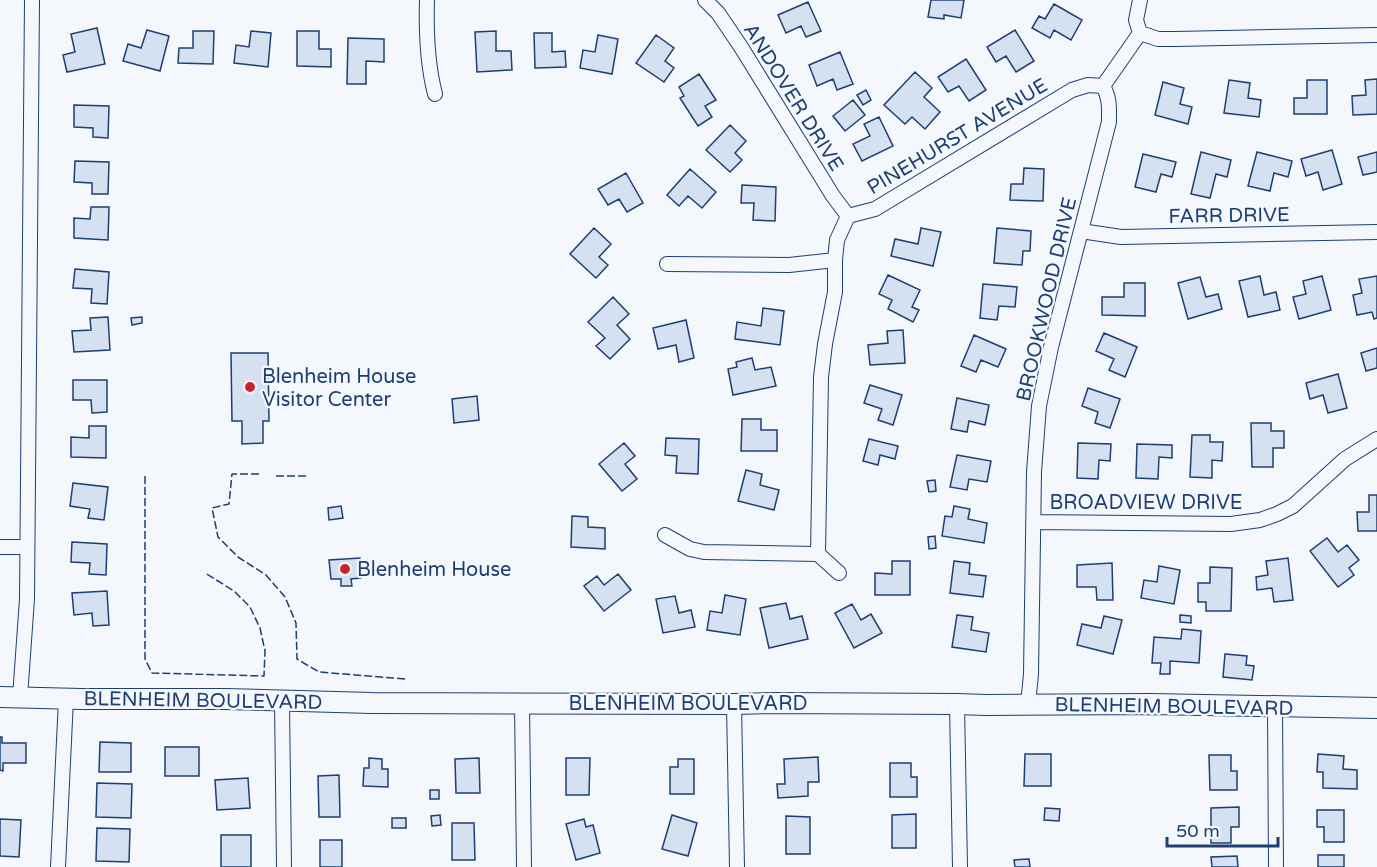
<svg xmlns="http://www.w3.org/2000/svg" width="1377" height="867" viewBox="0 0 1377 867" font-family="'Varela Round',sans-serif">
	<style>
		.building { fill: #d5e0f0; stroke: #1d3f73; stroke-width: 1.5 }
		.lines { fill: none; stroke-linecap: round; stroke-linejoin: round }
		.street-casing { stroke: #1d3f73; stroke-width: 16 }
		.secondary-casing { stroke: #1d3f73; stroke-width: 22 }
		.street { stroke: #f4f7fb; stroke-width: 14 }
		.secondary { stroke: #f4f7fb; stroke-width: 20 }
		.fence { stroke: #1d3f73; stroke-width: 1.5; stroke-dasharray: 8 3; stroke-linecap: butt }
		.poi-dot { fill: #c62828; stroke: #f4f7fb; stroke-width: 2 }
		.labels { text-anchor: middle; stroke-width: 4.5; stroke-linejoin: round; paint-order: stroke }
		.street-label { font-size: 20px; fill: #1d3f73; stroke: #f4f7fb }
		.poi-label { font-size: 20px; fill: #1d3f73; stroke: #f4f7fb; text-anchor: start }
	</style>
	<rect width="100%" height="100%" fill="#f4f7fb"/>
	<path class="building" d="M931,0H964L961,18L944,15V19L928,17Z
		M808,2L821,31L806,37L801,26L786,33L778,15Z
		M1054,4L1082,20L1071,40L1054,30L1050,38L1032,28L1039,16L1045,19Z
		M97,28L105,64L67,72L63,55L75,52L71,34Z
		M147,30L169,36L160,71L123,61L128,44L141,48Z
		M1015,30L1034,61L1016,72L1006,56L996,62L987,47Z
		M193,31H214L213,64L178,63L179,48H193Z
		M251,31L271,33L268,67L234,63L236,45L249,47Z
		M297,31H319V49H331V67L297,66Z
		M496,31V51H511L512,70L477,72L475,32Z
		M534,33H552V52L565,51L566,67L535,68Z
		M598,35L618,39L612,74L580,68L583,50L595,52Z
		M656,35L674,48L665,61L674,68L664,82L636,63Z
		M348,38L384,39V62L366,61V84H347Z
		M840,52L853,84L837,90L833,79L817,86L809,65Z
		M966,59L986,90L969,101L959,86L948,92L938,77Z
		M915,72L932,88L924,97L940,112L925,129L912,117L905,124L884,105Z
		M699,74L716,100L705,106L712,117L698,126L680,98L684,96L679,87Z
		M1377,79V114L1353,115L1352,96L1366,95L1365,80Z
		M1229,80L1250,83L1248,98L1261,100L1259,117L1224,113Z
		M1307,80H1327V114H1294V98H1307Z
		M1163,82L1184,88L1180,104L1192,107L1188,124L1155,115Z
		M866,90L871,100L863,105L857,95Z
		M853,100L865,115L845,131L833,116Z
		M74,105L109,106L108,138L93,137V128L74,127Z
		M879,117L893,146L862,161L853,144L870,136L864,124Z
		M730,125L746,141L735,153L742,160L730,172L706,150Z
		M1332,150L1342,184L1323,190L1318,172L1306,176L1301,159Z
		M1201,152L1231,160L1227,177L1216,174L1210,198L1191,194Z
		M1257,152L1292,161L1288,177L1274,173L1270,191L1248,186Z
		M1377,152V172L1363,175L1358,157Z
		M1143,154L1176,162L1172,177L1161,174L1156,192L1135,187Z
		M75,161L109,162L108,194H92V183L74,182Z
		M1024,168L1044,169L1043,201L1010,200L1011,184H1023Z
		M690,169L716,192L702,208L688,196L679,206L667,195Z
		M626,173L643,203L627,212L619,199L608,205L598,189Z
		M742,185L776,187L775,221L753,220L754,203H741Z
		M91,207H109L108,240L74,238V218L90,219Z
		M594,228L611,244L599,257L608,265L596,278L570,254Z
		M921,228L941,232L933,266L891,256L895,239L918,244Z
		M997,228L1031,231L1030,251H1023L1022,265L994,263Z
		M75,269L109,272L107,304L91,303L92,289L73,288Z
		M888,275L920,290L912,307L919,310L913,322L888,309L892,300L879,294Z
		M1260,276L1264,295L1276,292L1280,310L1248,317L1239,281Z
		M1322,276L1331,310L1299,319L1293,297L1306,294L1303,281Z
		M1377,276V318L1374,319L1372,312L1357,315L1353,295L1362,293L1359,279Z
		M1200,277L1206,297L1218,294L1222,309L1188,319L1178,283Z
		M1124,283H1145V316L1102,315V297H1124Z
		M983,284L1017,287L1015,307L999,306L997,320L980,318Z
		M613,297L629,314L617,325L630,339L610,359L596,346L605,338L588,322Z
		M763,308L784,311L780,345L735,339L737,322L761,326Z
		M108,317L110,350L74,352L72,331L91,330L90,318Z
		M142,317V323L132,325L131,318Z
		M686,320L694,358L679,362L676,345L658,349L653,328Z
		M903,330L905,363L870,365L868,345L888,343L887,331Z
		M1104,333L1137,347L1125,377L1109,370L1114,359L1096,351Z
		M974,335L1006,349L998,367L981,360L976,372L961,366Z
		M1377,348V368L1366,371L1361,353Z
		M231,353H268L269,421H263V443L242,444V421H232Z
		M752,358L755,370L771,367L776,386L733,395L728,369L737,367L736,362Z
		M1338,374L1347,408L1328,413L1323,395L1310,399L1306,383Z
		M73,380H107V412L92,413L91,400H73Z
		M870,385L902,395L893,425L878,420L882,409L864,403Z
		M1088,388L1120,399L1110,428L1095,423L1098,412L1082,406Z
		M477,396L479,420L454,423L452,399Z
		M957,398L989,405L985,425L969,421L967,432L951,429Z
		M742,419H761V430H777V451H741Z
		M1251,423H1271V431H1284V448H1273V467H1252Z
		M89,426H106V458L71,457V437L89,438Z
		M1192,435H1210V442H1223L1222,461L1212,460V478L1190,477Z
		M666,438L699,439L698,474L676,473L677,456L665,455Z
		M869,439L898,446L895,459L880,455L878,465L863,461Z
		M624,443L635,456L625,464L637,479L622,491L599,464Z
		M1078,443L1111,444L1110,461L1099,460L1098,479L1077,478Z
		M1137,444L1172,445V458L1159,457L1158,479L1136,478Z
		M957,455L991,461L987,482L969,479L967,490L950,487Z
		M746,470L762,474L760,485L779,490L774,510L738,501Z
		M935,480L936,491L929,492L927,481Z
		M73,483L108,487L104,520L88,518L90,509L70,506Z
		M1369,495H1377V531H1358L1357,512H1369Z
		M341,506L343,518L329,520L328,508Z
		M954,506L970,509L968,519L987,523L984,543L942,536L945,516L952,517Z
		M572,516L588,517V527L605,528V549L571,547Z
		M935,536L936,548L929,549L928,537Z
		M1327,538L1338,552L1347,545L1359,560L1349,568L1354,575L1338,587L1310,551Z
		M72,542L107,544L106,575L89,574L90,563L71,562Z
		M360,558L361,578L351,579L352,586H341V579H331L329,560Z
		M1288,558L1293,600L1274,602L1272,588L1257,590L1256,577L1268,575L1266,561Z
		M892,561H910V595H875V573L892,574Z
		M954,561L970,563L969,574L986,576L983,597L950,593Z
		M1112,563L1113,600H1097L1096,587H1077V565Z
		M1159,566L1180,570L1174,604L1141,598L1144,580L1157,582Z
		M1210,567L1232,568L1231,611H1206V602H1198V583H1210Z
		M618,574L631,590L604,611L584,586L597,576L604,585Z
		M107,591L109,625L93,626L92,613L74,615L72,593Z
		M725,595L746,599L740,635L707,630L710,611L722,613Z
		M675,596L679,613L691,610L695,627L663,633L656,599Z
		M786,603L790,619L802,616L808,639L769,648L760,608Z
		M852,604L861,620L871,614L882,633L854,648L835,613Z
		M957,615L973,617L971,630L989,633L986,652L952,647Z
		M1180,615L1191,616V623L1180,622Z
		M1104,616L1122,620L1113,654L1077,645L1082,624L1101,628Z
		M1182,629L1201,631L1199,663L1170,661V674H1160L1161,663H1152L1154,637L1181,639Z
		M1225,654L1247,656L1246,665L1254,666L1252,680L1223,677Z
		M0,737H2V743H26V763H3V771L0,770Z
		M100,742L131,743V772H99Z
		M165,747H199V776H165Z
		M1025,754H1051V786H1024Z
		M1318,754L1344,756L1343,769L1357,770V789L1323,788V772H1317Z
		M1209,755H1231V771H1237V790H1210Z
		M818,757L819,782H808V796L778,798L777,784H785L784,759Z
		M369,758L382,759V769H388V787L363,786L364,768H369Z
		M479,758L480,793H456L455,759Z
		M566,758H590L589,795H566Z
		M678,759H694V794H670V767H678Z
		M890,763H911V777H917V797H890Z
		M339,775L340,817H319L318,776Z
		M248,778L250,808L217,810L215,780Z
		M97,783L132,784L131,818L96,817Z
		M430,790H439V799H430Z
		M1239,807V827H1231V843H1211V808Z
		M1045,808L1060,809L1059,821L1044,820Z
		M1317,810H1344V842H1324V827H1317Z
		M916,814V848H892V815Z
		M440,815L441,825L432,826L431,816Z
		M672,815L697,823L688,856L662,849Z
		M786,816L810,817V854H786Z
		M392,818H406V828H392Z
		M0,819L21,820L19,857L0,856Z
		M584,819L586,827L593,825L600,853L576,860L566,824Z
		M452,823H474L475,860H452Z
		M97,828L130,829L129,862L96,861Z
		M221,835H251V867H221Z
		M320,840H342V867H320Z
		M1318,855H1344V867H1318Z
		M1237,856L1238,867H1212L1211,857Z
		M1029,859L1030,867H1015L1014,860Z"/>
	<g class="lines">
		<g class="street-casing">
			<path id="street" d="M427,0C426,32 427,63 435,94
				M705,0L718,13L741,47L833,196L848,216
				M1140,33L1158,39H1175L1377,35
				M1140,33L1136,20L1140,0
				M1103,86L1140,33
				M848,216L875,209L1072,90L1088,85L1103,86
				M1081,231L1121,237L1377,232
				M667,264L789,265L835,260
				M1033,522L1231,524L1260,520L1277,514L1293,506L1345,459L1377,439
				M665,535L690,549L704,552L818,554
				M0,547H27
				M818,554L821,377L825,344L835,292V260L837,240L848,216
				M818,554L839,573
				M20,697L27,599L32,0
				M282,701L284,867
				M522,704L524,867
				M734,704L737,867
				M957,704L960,867
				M1028,705L1031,674L1034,472L1039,406L1051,347L1109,122C1109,108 1110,98 1103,86
				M1275,707L1276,867
				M58,867L66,699"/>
		</g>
		<g class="secondary-casing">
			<path id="secondary" d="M0,697L81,699H224L372,703L734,704L775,703L957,704L986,705L1150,704L1377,708"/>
		</g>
		<use href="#street" class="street"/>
		<use href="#secondary" class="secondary"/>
		<path class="fence" d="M259,474H232L229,504L212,508L218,537L238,557L266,575L285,597L296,623L297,659L319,672L406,679
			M145,476V659L152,673L264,676L265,651L260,628L250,607L234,591L205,573
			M276,476H307"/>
	</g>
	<g class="poi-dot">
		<circle cx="250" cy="387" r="6"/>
		<circle cx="345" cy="569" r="6"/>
	</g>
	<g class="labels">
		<g class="street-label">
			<text transform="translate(794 97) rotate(58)" y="7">ANDOVER DRIVE</text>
			<text transform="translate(957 136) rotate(-31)" y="7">PINEHURST AVENUE</text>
			<text transform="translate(1229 215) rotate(-1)" y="7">FARR DRIVE</text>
			<text transform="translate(1046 299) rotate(-77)" y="7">BROOKWOOD DRIVE</text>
			<text x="1146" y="509">BROADVIEW DRIVE</text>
			<text transform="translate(203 700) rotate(1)" y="7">BLENHEIM BOULEVARD</text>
			<text x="688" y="710">BLENHEIM BOULEVARD</text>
			<text transform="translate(1174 706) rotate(1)" y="7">BLENHEIM BOULEVARD</text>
		</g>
		<g class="poi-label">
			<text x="262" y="383">Blenheim House<tspan x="262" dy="23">Visitor Center</tspan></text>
			<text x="357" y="576">Blenheim House</text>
		</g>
	</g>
	<path d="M1167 837v9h111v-9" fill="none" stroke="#1d3f73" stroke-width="3"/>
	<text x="1176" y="837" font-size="18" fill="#1d3f73" stroke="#f4f7fb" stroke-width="4.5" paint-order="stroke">50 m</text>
</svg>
